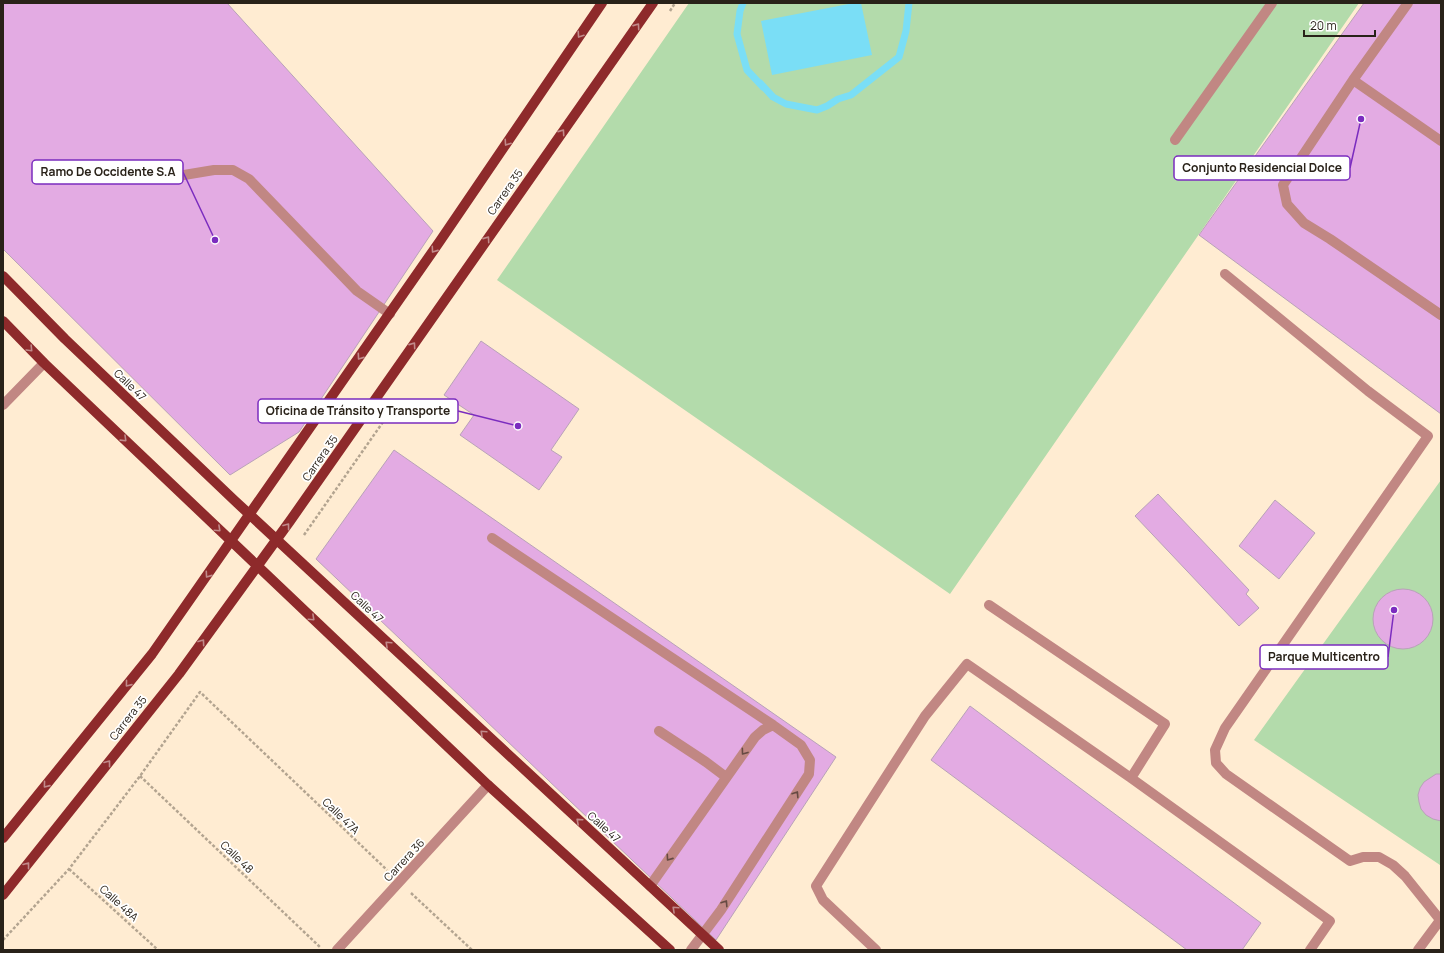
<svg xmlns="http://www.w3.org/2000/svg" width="1444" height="953" viewBox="0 0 1444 953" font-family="Manrope,sans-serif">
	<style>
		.green { fill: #b3dbab }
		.water { fill: #7adef6 }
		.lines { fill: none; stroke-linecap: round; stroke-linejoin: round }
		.stream { stroke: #7adef6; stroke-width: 7 }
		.building { fill: #e3abe3; stroke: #b8a2b8 }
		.path { stroke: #b3a490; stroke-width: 2.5; stroke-dasharray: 3 2; stroke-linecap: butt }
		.minor { stroke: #c18783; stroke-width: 10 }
		.major { stroke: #8e2a2b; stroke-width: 10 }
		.oneway { stroke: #c18a8a }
		.oneway2 { stroke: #664a43 }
		.labels { text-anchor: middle; stroke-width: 3.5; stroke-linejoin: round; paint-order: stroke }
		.street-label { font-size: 11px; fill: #292219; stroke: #fff }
		.leader { fill: none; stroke: #7b2cbf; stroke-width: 1.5 }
		.callout-dot { fill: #7b2cbf; stroke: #fff; stroke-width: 1.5 }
		.callout { fill: #fff; stroke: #7b2cbf; stroke-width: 1.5 }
		.callout-label { font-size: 12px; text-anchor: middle; font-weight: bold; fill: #292219 }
	</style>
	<rect width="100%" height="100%" fill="#ffecd2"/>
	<path class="green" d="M689,3H1359L950,594L497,280Z
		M1441,480V864L1440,865L1254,740Z"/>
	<path class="water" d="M854,3H861L872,55L772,75L761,21Z"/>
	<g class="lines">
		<path class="stream" d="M743,3L740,11L737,34L747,70L763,87
			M760,83L773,97L786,104L817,110L827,106L838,99L851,95L899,57L906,31L909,3"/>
	</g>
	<path class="building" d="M3,3H227L433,231L299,432L230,475L3,249Z
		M1364,3H1441V414L1199,235Z
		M481,341L579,409L551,450L562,457L539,490L460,435L474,415L444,395Z
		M394,450L836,757L716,940L316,559Z
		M1158,494L1249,590L1246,594L1259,608L1239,626L1135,516Z
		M1275,500L1315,533L1279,579L1239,546Z
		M1373 619a30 30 0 1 1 60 0a30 30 0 1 1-60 0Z
		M970,706L1261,923L1242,950H1187L931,760Z
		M1436,774H1441V821L1433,819L1426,815L1421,809L1419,802L1418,795L1420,788L1424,782Z"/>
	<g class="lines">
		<path class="path" d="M670,11L675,3
			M304,535L390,412
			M140,776L321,948
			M69,869L158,950
			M411,893L472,950
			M3,940L69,869L140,776L200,692L387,870"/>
		<path class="minor" d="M1408,3L1353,80L1283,185L1287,204L1304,223L1330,239L1441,315
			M1353,80L1441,141
			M1175,140L1272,3
			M184,175L214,170H233L249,179L357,291L390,314
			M1225,274L1368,391L1428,436L1225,728L1215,750L1216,763L1226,774L1350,861L1363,857H1379L1393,865L1405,876L1441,921
			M3,405L44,363
			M492,538L773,725
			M989,605L1165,724L1131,778
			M659,731L706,762L726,777
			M650,886L755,737L763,730L773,725L801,745L810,760L809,774L721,910L691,950
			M337,950L488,785
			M876,950L823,900L816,886L925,716L967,664L1131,778L1330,921L1310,950
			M1418,950L1441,919"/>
		<path class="major" d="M3,276L65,339L234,500L719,950
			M3,321L44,363L488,785L670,950
			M3,838L152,654L440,241L602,3
			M3,895L179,674L290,521L653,3"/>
	</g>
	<defs><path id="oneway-chevron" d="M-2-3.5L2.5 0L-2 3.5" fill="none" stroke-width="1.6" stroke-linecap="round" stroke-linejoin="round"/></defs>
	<g class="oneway">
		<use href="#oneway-chevron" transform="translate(637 26) rotate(-55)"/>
		<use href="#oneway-chevron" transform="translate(580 35) rotate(124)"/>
		<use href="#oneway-chevron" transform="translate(562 132) rotate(-55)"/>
		<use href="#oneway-chevron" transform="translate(507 143) rotate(124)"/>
		<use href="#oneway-chevron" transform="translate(487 239) rotate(-55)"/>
		<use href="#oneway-chevron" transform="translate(434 250) rotate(125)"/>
		<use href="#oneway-chevron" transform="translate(413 345) rotate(-55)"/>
		<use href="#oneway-chevron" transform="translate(30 349) rotate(46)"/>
		<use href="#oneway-chevron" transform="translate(360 357) rotate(125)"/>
		<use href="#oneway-chevron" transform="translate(124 439) rotate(44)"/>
		<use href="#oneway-chevron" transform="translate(287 526) rotate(-53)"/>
		<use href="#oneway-chevron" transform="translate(218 529) rotate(43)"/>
		<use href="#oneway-chevron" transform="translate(208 575) rotate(125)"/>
		<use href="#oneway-chevron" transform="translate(312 618) rotate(43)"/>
		<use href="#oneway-chevron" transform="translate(202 642) rotate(-54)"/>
		<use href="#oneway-chevron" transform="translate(388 644) rotate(-137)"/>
		<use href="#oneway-chevron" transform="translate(128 684) rotate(129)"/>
		<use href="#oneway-chevron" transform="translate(483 733) rotate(-137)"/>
		<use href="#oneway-chevron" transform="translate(108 763) rotate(-52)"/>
		<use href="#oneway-chevron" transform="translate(46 785) rotate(129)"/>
		<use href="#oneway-chevron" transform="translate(579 821) rotate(-138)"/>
		<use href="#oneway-chevron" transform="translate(27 865) rotate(-52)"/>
		<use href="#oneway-chevron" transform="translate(675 909) rotate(-137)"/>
	</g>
	<g class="oneway2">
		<use href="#oneway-chevron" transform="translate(744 752) rotate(126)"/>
		<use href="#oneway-chevron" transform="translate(796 794) rotate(-57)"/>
		<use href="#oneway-chevron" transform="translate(669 858) rotate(125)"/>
		<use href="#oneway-chevron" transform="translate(725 903) rotate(-57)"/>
	</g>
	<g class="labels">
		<g class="street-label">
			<text transform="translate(505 192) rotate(-55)" y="4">Carrera 35</text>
			<text transform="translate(130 385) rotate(44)" y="4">Calle 47</text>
			<text transform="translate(320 458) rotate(-55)" y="4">Carrera 35</text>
			<text transform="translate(367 607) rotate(43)" y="4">Calle 47</text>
			<text transform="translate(128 718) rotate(-52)" y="4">Carrera 35</text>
			<text transform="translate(341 816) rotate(44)" y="4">Calle 47A</text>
			<text transform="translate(604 827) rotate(42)" y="4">Calle 47</text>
			<text transform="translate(237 857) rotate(44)" y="4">Calle 48</text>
			<text transform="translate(404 860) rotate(-47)" y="4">Carrera 36</text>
			<text transform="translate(119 903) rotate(42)" y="4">Calle 48A</text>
		</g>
	</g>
	<path class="leader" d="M1361 119L1350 168M215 240L183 172M518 426L458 411M1394 610L1388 657"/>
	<g class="callout-dot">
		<circle cx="1361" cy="119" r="4"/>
		<circle cx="215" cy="240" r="4"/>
		<circle cx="518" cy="426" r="4"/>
		<circle cx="1394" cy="610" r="4"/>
	</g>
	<g class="callout">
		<rect x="1174" y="156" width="176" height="24" rx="4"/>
		<rect x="32" y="160" width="151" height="24" rx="4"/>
		<rect x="258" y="399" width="200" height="24" rx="4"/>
		<rect x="1260" y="645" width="128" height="24" rx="4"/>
	</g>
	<g class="callout-label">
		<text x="1262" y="172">Conjunto Residencial Dolce</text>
		<text x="108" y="176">Ramo De Occidente S.A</text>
		<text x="358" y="415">Oficina de Tránsito y Transporte</text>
		<text x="1324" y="661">Parque Multicentro</text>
	</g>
	<rect width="1444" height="953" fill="none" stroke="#292219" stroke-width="8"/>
	<path d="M1304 30v6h71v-6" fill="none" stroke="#292219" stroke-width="2"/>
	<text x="1310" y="30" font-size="12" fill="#292219" stroke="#ffffff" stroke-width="3" paint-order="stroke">20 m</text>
</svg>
